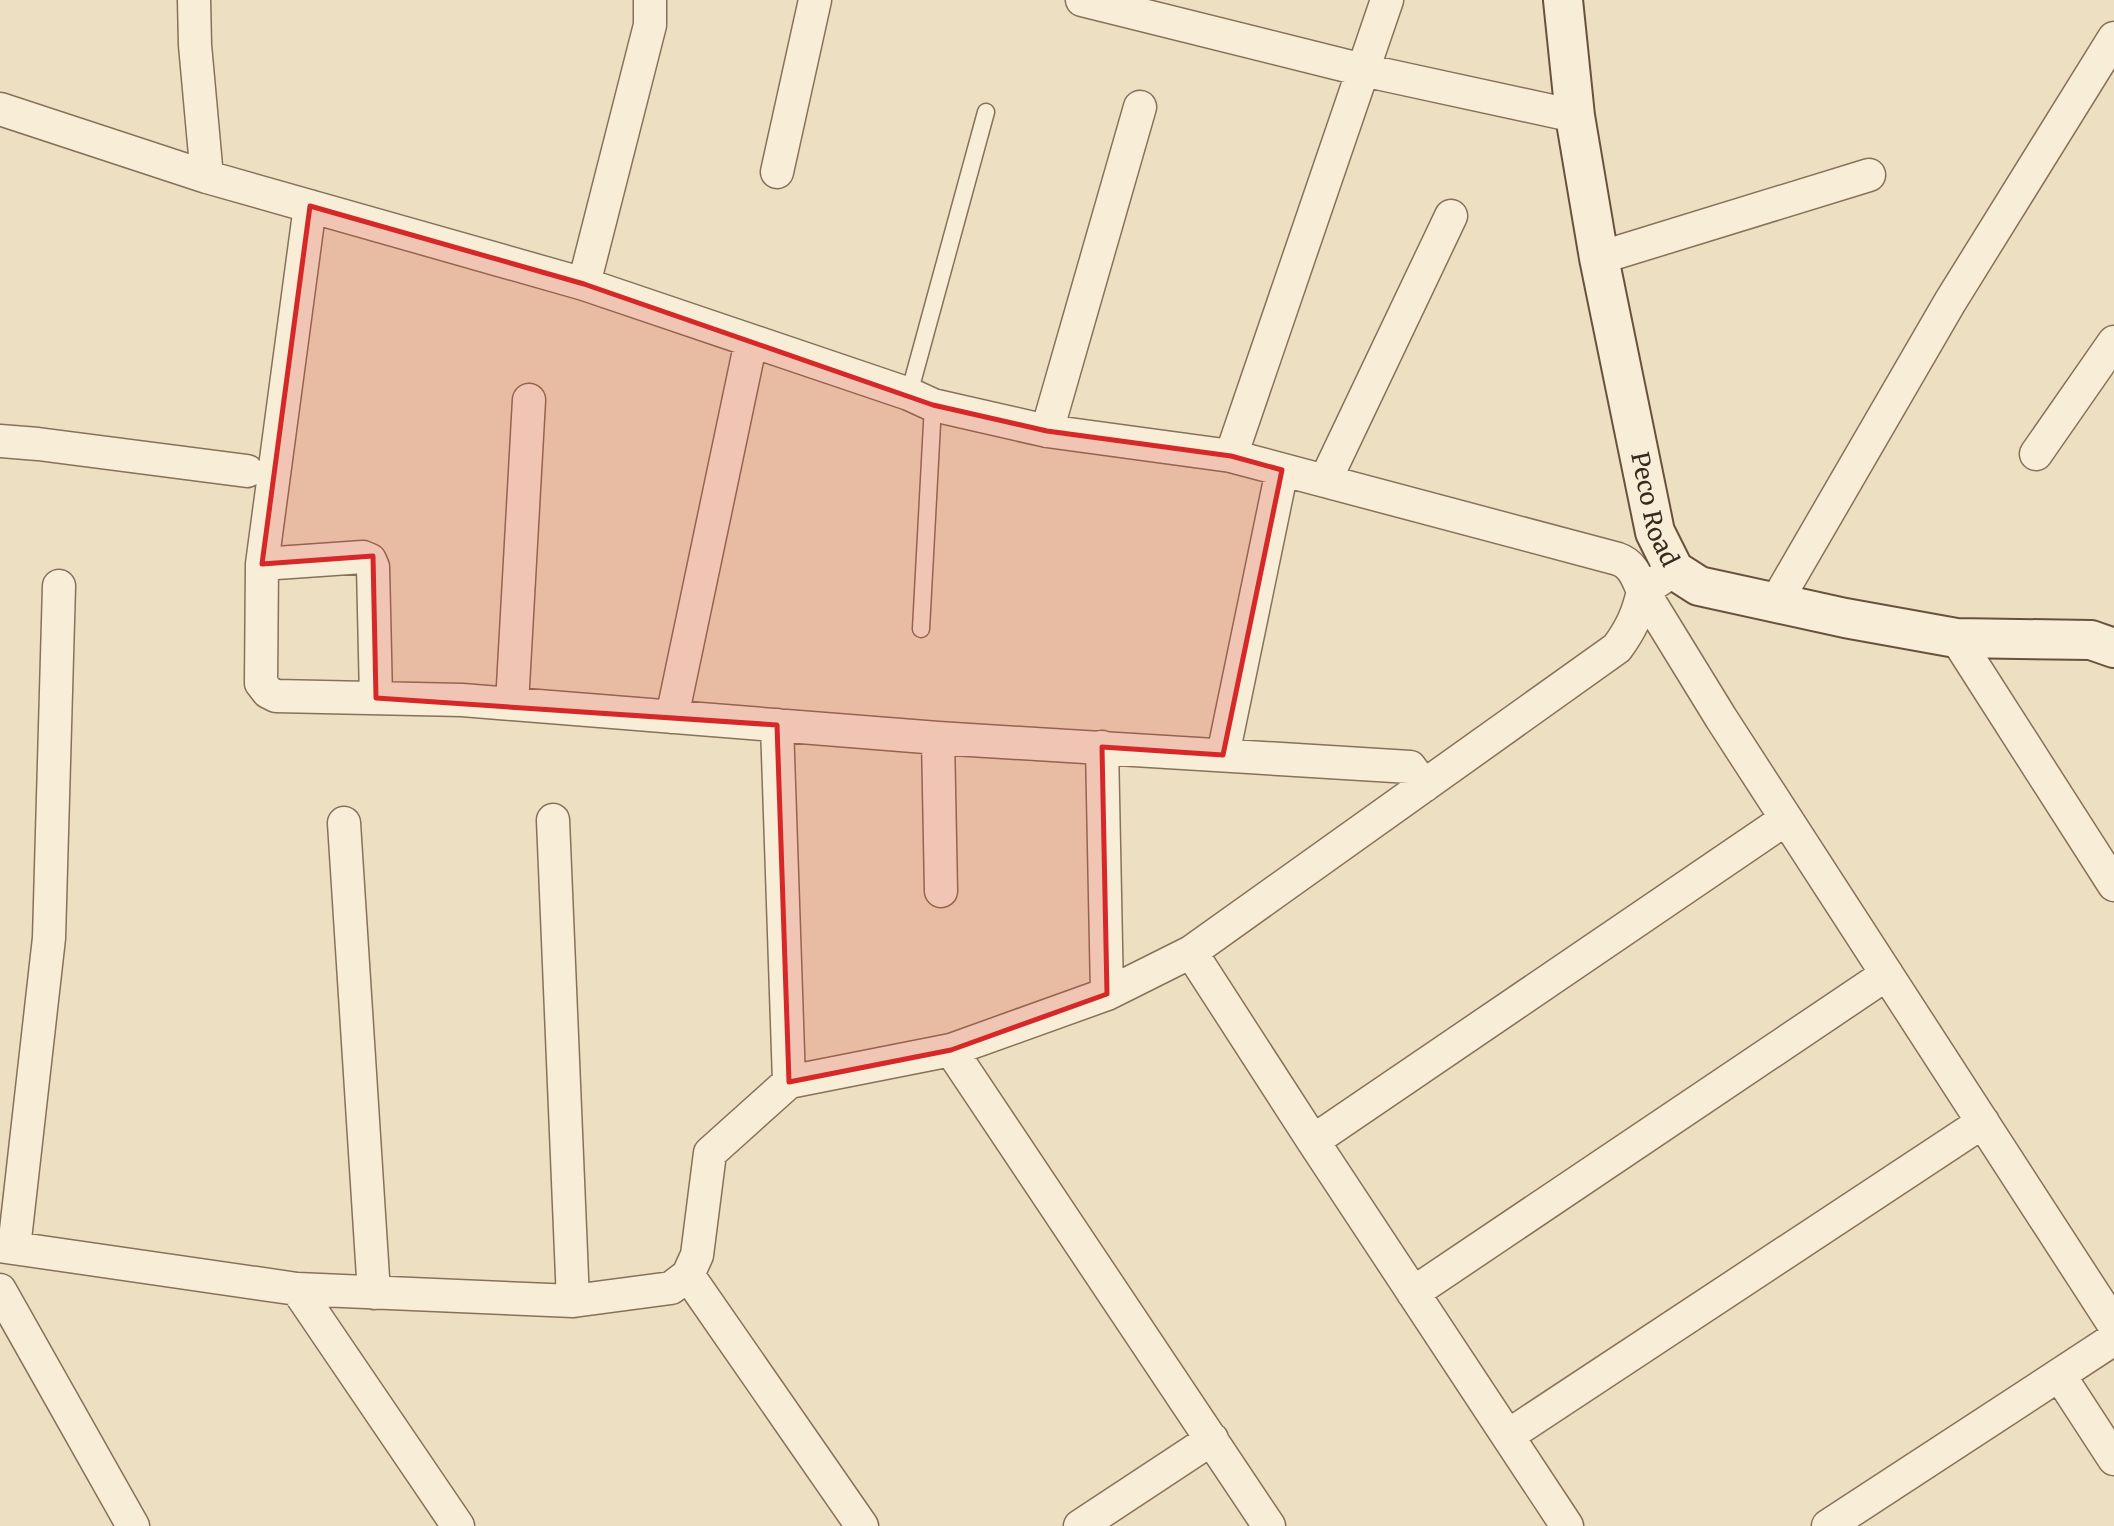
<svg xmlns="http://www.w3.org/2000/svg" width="2114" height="1526" viewBox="0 0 2114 1526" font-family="Merriweather,serif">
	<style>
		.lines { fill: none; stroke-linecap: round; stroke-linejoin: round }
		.lane-casing { stroke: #87715a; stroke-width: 19 }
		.street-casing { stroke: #87715a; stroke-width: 35 }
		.secondary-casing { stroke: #69523d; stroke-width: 42 }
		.lane { stroke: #f8edd6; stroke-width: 16 }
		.street { stroke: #f8edd6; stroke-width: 32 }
		.secondary { stroke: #f8edd6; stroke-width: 38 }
		.marked { fill: #d62828; fill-opacity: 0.2; stroke: #d62828; stroke-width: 5; stroke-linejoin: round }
		.labels { text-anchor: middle; stroke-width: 5; stroke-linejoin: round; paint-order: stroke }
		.street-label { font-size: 24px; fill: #37291e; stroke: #f5ead2 }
	</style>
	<rect width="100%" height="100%" fill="#ede0c2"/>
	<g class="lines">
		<g class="lane-casing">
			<path id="lane" d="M909,394L986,112
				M921,629L933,405"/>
		</g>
		<g class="street-casing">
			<path id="street" d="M194,0L195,45L207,177
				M1082,0L1363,70L1575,116
				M0,109L207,177L584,284L909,394L933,405L1047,431L1231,456L1618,559C1633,564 1637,578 1643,591L1674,570
				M777,172L815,0
				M310,206L262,564L261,683L268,692L276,696L462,700L938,738L1410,767L1424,786
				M1599,258L1869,175
				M584,284L650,25V0
				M1047,431L1140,107
				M0,441L38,444L247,471
				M2036,454L2114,342
				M1231,456L1387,0
				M1325,481L1451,216
				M262,564L363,557L370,560L373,567L376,698
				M1643,591L1721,718L2114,1325
				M1776,602L1950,302L2114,38
				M1956,638L2114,885
				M512,704L529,400
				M672,717L751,341
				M777,725L789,1082
				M938,738L941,891
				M1102,747L1107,994
				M1223,755L1282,470
				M553,820L573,1301
				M344,823L374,1293
				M1191,952L1313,1141L1567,1526
				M951,1050L1269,1526
				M1313,1141L1786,819
				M0,1246L297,1289L573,1301L671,1288L688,1275L862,1526
				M14,1248L49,938L59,586
				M688,1275L697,1255L710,1153L789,1082L951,1050L1107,994L1191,952L1617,648C1631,629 1638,614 1643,591
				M297,1289L458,1526
				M0,1290L133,1526
				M1413,1293L1887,974
				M2060,1376L2114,1459
				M1509,1435L1983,1122
				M1080,1526L1212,1439
				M1828,1526L2114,1339"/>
		</g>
		<g class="secondary-casing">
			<g id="secondary">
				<path id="s1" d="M1563,0L1575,116L1599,258L1655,532L1674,570L1699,586L1845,618L1956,638L2091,640L2114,648"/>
			</g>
		</g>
		<use href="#lane" class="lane"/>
		<use href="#street" class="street"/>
		<use href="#secondary" class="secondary"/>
	</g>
	<path class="marked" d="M310,206L584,284L933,405L1047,431L1231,456L1282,470L1223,755L1102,747L1107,994L951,1050L789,1082L777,725L376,698L373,556L262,564Z"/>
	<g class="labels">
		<g class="street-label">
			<text dy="8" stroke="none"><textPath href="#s1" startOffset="518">Peco Road</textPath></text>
		</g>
	</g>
</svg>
